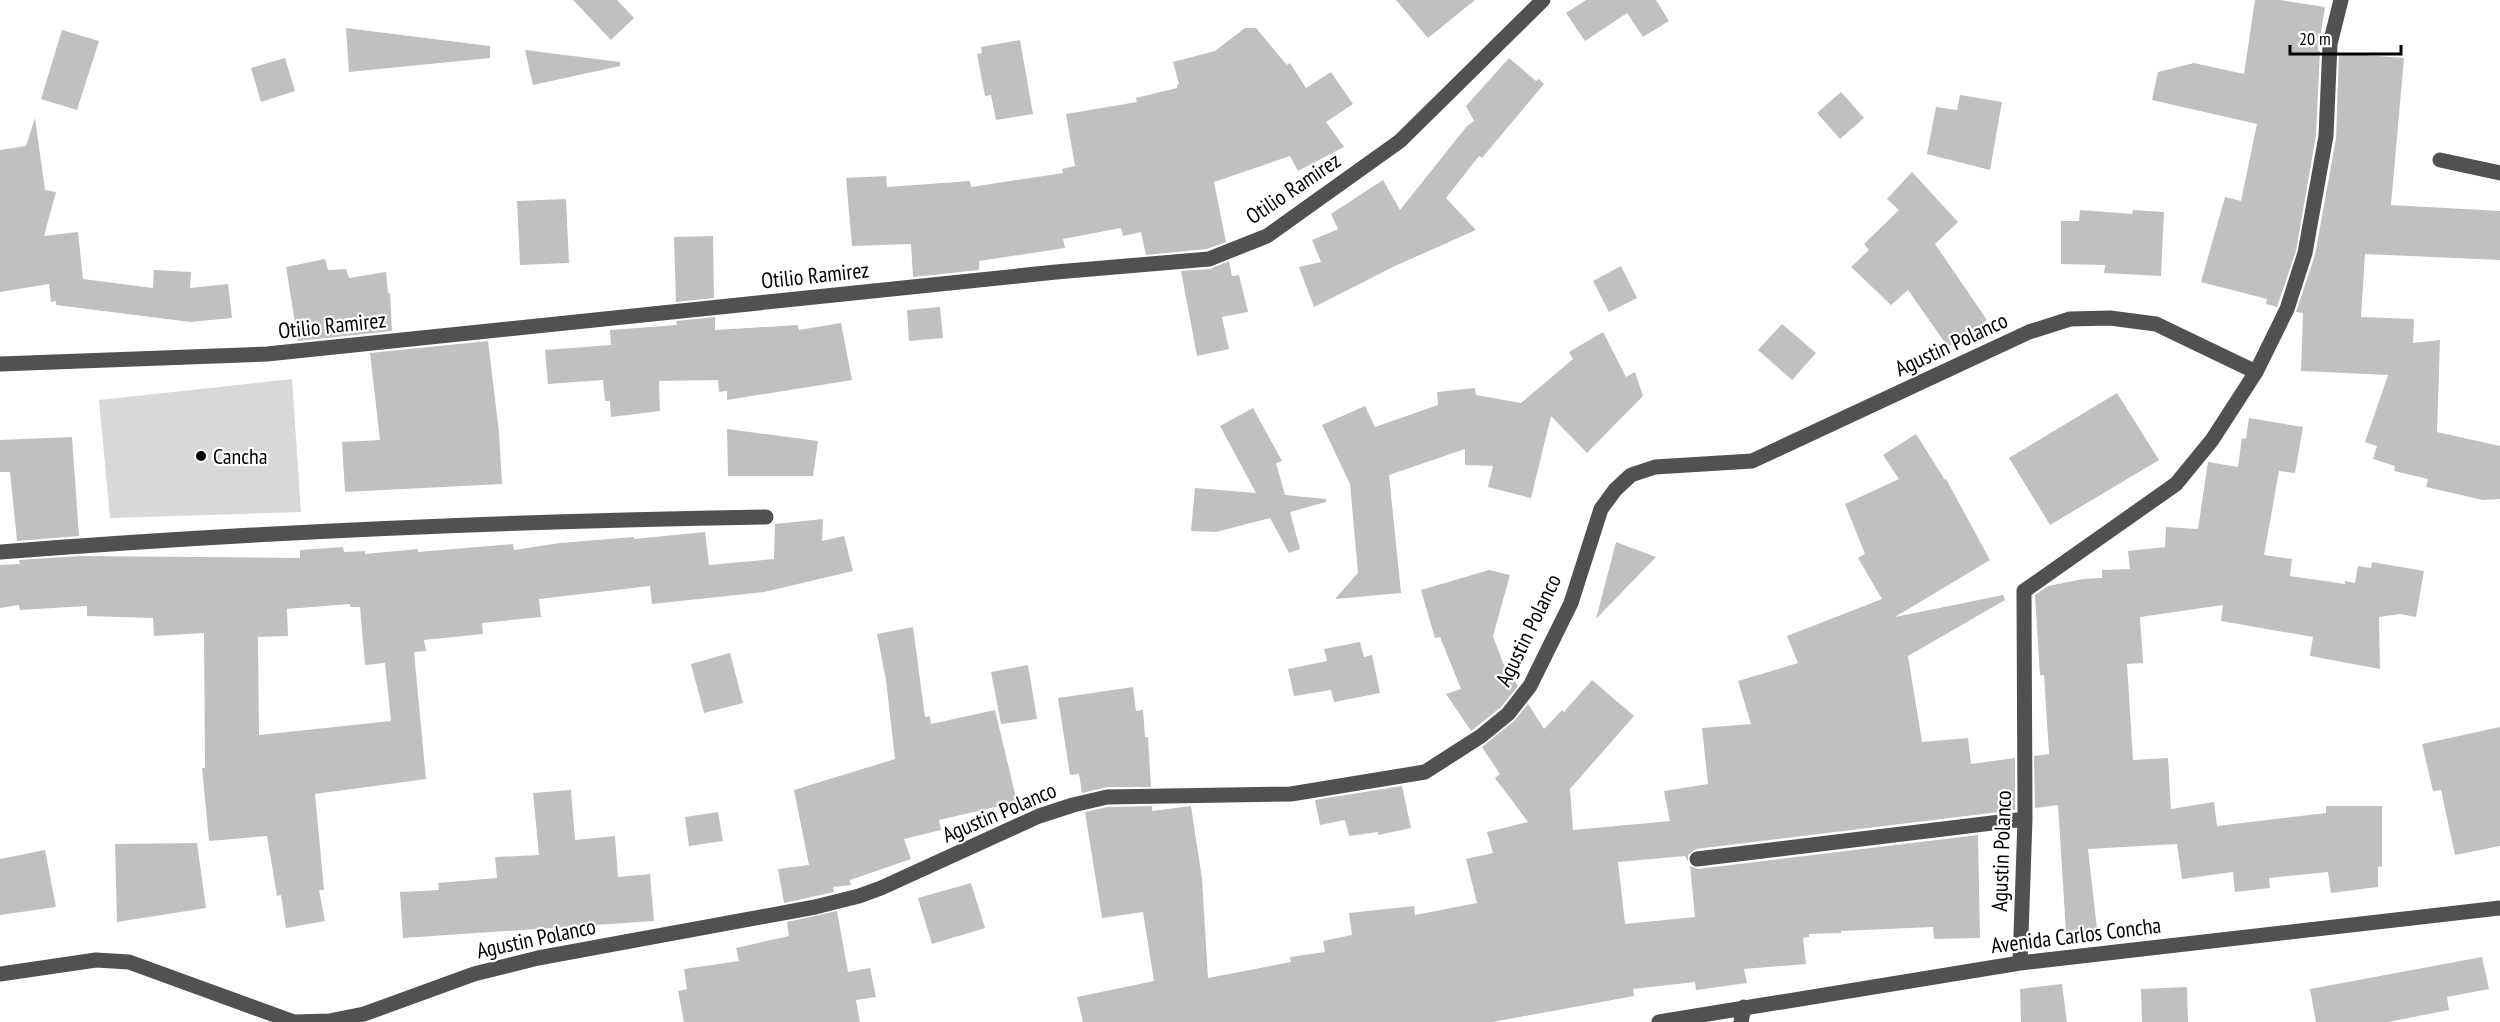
<svg xmlns="http://www.w3.org/2000/svg" width="2500" height="1022" viewBox="0 0 2500 1022" font-family="'PT Sans Narrow',sans-serif">
	<style>
		.green { fill: #d8d8d8 }
		.building { fill: #c0c0c0; fill-rule: evenodd }
		.lines { fill: none; stroke-linecap: round; stroke-linejoin: round }
		.minor { stroke: #515151; stroke-width: 15 }
		.poi-dot { fill: #000; stroke: #fff; stroke-width: 2 }
		.labels { text-anchor: middle; stroke-width: 4.5; stroke-linejoin: round; paint-order: stroke }
		.street-label { font-size: 22px; fill: #000; stroke: #fff }
		.poi-label { font-size: 22px; fill: #000; stroke: #fff; text-anchor: start }
	</style>
	<rect width="100%" height="100%" fill="#fff"/>
	<path class="green" d="M292,379L301,512L110,518L99,400Z"/>
	<path class="building" d="M573,0H617L634,18L611,40Z
		M1396,0H1475L1428,38Z
		M1586,0H1656L1669,21L1643,37L1627,13L1585,41L1566,13Z
		M2255,0H2280L2325,7L2318,51H2320L2316,135L2296,251L2277,307L2266,304L2267,299L2201,282L2225,197L2241,201L2257,124L2152,100L2158,72L2194,63L2244,74Z
		M346,28L490,46V58L349,72Z
		M1245,28H1256L1287,65L1290,63L1306,88L1331,72L1353,104L1326,122L1344,147L1298,171L1290,156L1214,182L1226,242L1207,249L1146,255L1141,232L1123,236L1121,228L1063,239L1065,248L979,261V270L913,277L911,244L852,246L846,178L886,176L887,187L970,181L971,187L1063,173L1062,169L1075,166L1066,114L1137,102L1136,98L1177,88V85L1179,84L1173,62L1215,51Z
		M62,30L99,41L77,110L41,99Z
		M1020,40L1033,114L996,120L991,95L985,96L977,54L982,53L981,47Z
		M525,50L620,62V66L533,85Z
		M2339,53L2404,58L2391,205L2500,211V260L2365,254L2361,317L2414,319L2413,343L2440,340L2437,432L2500,446V499L2483,500L2426,487L2428,479L2394,471L2395,466L2373,459L2377,446L2365,442L2388,375L2301,371L2303,313L2296,312L2315,255L2336,138Z
		M285,58L295,91L261,102L251,68Z
		M1509,58L1536,81L1539,79L1544,84L1482,158L1479,156L1446,198L1476,230L1395,266L1314,307L1299,267L1321,262L1312,240L1338,229L1331,214L1383,180L1400,210L1467,126L1474,121L1466,106Z
		M1841,92L1864,118L1840,139L1817,113Z
		M1960,95L2002,102L1990,170L1927,154L1936,107L1957,110Z
		M35,118L45,190L56,192L44,236L78,232L83,279L153,288L154,270L191,272L190,288L228,284L232,318L190,322L56,305V301L51,302L49,284L0,292V150L26,146Z
		M1912,172L1958,222L1935,244L1987,320L1948,347L1908,290L1891,305L1851,267L1869,250L1864,244L1899,210L1887,199Z
		M566,199L569,263L520,265L517,201Z
		M2080,210L2132,214L2133,210L2164,212L2161,276L2104,273L2105,265L2061,264V221H2079Z
		M713,236L714,298L676,302L674,237Z
		M325,259L328,270L346,269L349,278L386,272L388,293H390L392,331L298,341L286,267Z
		M1229,261L1232,276L1239,275L1248,312L1222,317L1229,349L1197,356L1181,271L1210,269Z
		M1621,266L1637,298L1609,312L1593,281Z
		M940,307L943,338L909,341L907,310Z
		M715,317V330L798,325L799,330L841,323L852,380L727,400V391L719,392L718,380L659,381L660,411L611,417L610,401H605L603,380L548,384L545,350L611,345L610,330L677,325L676,321Z
		M1782,324L1816,353L1792,380L1758,350Z
		M1603,332L1626,377L1635,372L1643,396L1587,453L1551,416L1531,498L1488,487L1493,466L1465,465V449L1389,475L1401,593L1335,599L1358,573L1350,484L1322,425L1365,406L1375,427L1438,405L1437,392L1475,388L1476,395L1521,403L1573,359L1569,352Z
		M488,341L499,432L502,484L345,492L342,442L380,440L370,353Z
		M2117,393L2159,460L2050,525L2009,458Z
		M1253,408L1282,461L1276,463L1285,495L1326,499V502L1290,512L1300,549L1289,553L1270,518L1216,532L1191,531L1195,488L1256,493L1220,426Z
		M2249,418L2303,427L2295,473L2279,471L2264,555L2292,559L2290,576L2345,584V581L2355,583L2358,566L2371,568L2372,562L2424,571L2416,617L2400,614L2379,617L2380,669L2310,656L2313,637L2221,621L2223,605L2140,617L2143,663L2127,664L2133,760L2168,758L2171,809L2214,802L2217,826L2326,813V806H2382V866L2378,867V887L2331,893L2328,872L2269,878L2270,888L2235,892L2233,872L2182,879L2177,844L2088,849L2097,929L2066,932L2058,805L2035,808L2034,756L2049,754L2044,675H2040L2035,595L2048,586L2083,579L2102,578V570L2130,569L2128,551L2165,547L2166,527L2198,529L2208,462L2238,467L2242,438L2246,439Z
		M727,429L818,441L813,476H728Z
		M1916,434L1945,480L1946,479L1990,560L1895,617L2003,595L2005,600L1908,656L1922,742L1968,738L1971,764L2015,758V810L1696,849L1688,855V861L1685,856L1618,862L1625,924L1695,917L1690,866L1698,869L1978,835L1980,938L1934,939L1933,927L1841,931V933L1809,934V937L1803,938L1806,964L1744,969L1747,983L1696,990L1695,982L1633,989L1634,996L1492,1022H1083L1077,997L1154,981L1143,912L1102,918L1085,812L1108,807L1152,806V811L1191,806L1202,879L1208,978L1291,962L1290,957L1325,952L1323,941L1352,935L1349,913L1414,906L1415,915L1477,903L1466,859L1493,853L1487,832L1528,822L1495,778L1500,774L1482,747L1514,721L1528,704L1544,729L1562,710L1564,712L1592,680L1634,716L1570,789L1573,830L1670,821L1664,791L1708,784L1702,728L1751,724L1738,681L1798,663L1787,636L1882,599L1858,558L1865,554L1845,504L1899,479L1883,455Z
		M72,437L79,536L17,541L10,472H0V440Z
		M823,519L822,541L844,536L853,571L764,592L652,604L650,586L539,599L541,617L482,623L483,634L424,640L426,651L414,652L426,779L315,794L324,890H319L325,921L286,928L281,895L277,896L267,836L209,841L202,768H205L204,633L154,636L153,618L87,616V606L20,610L19,605L0,608V565L20,564L19,560L81,556L300,558V550L343,547L344,552L365,551V554L418,549V552L513,544L514,550L560,543L634,537V539L705,532L709,565L774,559L775,524ZM350,604V607H360L365,665L385,663L391,721L259,735L258,637L288,636L287,609Z
		M1616,542L1656,557L1596,619Z
		M1489,570L1510,575L1493,636L1503,663L1518,686L1501,707L1471,731L1446,694L1461,689L1440,637L1435,638L1421,590Z
		M913,627L925,717L930,716L931,724L995,710L1017,802L939,820L941,830L904,839L911,859L850,880L851,885L833,887L834,892L784,903L778,869L809,865L794,790L895,759L886,680L877,634Z
		M1360,642L1364,657L1372,655L1380,693L1334,702L1331,690L1294,696L1288,669L1327,661L1324,649Z
		M730,653L743,703L704,713L691,664Z
		M1028,665L1037,719L1001,724L991,672Z
		M1133,687L1136,711L1143,710L1145,737H1148L1151,787H1107L1082,793L1079,774L1070,775L1058,698Z
		M2500,727V846L2455,855L2441,790L2433,791L2422,744Z
		M1402,786L1411,828L1378,835V832L1349,836L1345,820L1320,825L1315,800Z
		M571,790L575,840L615,836L618,877L650,874L654,921L403,938L400,892L439,890L438,883L497,878L495,857L539,855L533,793Z
		M718,812L723,841L689,846L685,817Z
		M197,843L206,908L117,922L115,844Z
		M45,850L56,907L0,915V859Z
		M971,883L985,928L932,944L918,898Z
		M837,911L848,972L870,968L876,997L856,1000L860,1022H684L678,991L687,989L684,969L739,961L736,948L789,936L787,922Z
		M2482,957L2489,989L2447,997L2449,1010L2388,1022H2316L2310,989Z
		M2062,984L2067,1022H2021L2020,989Z
		M2187,987L2188,1022H2142L2141,989Z"/>
	<g class="lines">
		<path class="minor" d="M2440,160L2500,173
			M0,364L267,354L1056,272L1209,259L1267,236L1400,141L1543,0
			M0,552C255,532 510,521 766,517
			M1697,859L2025,819
			M2020,963L2025,819L2024,591L2176,484L2212,440L2256,372L2287,309L2305,253L2326,136L2330,44L2341,0
			M0,974L96,960L129,962L294,1022L329,1021L364,1014L474,974L538,958L815,907L859,896L881,888L1039,816L1073,805L1107,797L1291,794L1425,772L1481,736L1508,714L1530,686L1571,603L1601,509L1615,490L1631,475L1655,467L1752,461L2029,332L2070,319L2110,318L2156,324L2256,372
			M1659,1022L2020,963L2500,908
			M1741,1022L1744,1007"/>
	</g>
	<circle class="poi-dot" cx="201" cy="456" r="6"/>
	<g class="labels">
		<g class="street-label">
			<text transform="translate(1293 188) rotate(-34)" y="8">Otilio Ramirez</text>
			<text transform="translate(815 275) rotate(-6)" y="8">Otilio Ramirez</text>
			<text transform="translate(332 325) rotate(-6)" y="8">Otilio Ramirez</text>
			<text transform="translate(1951 344) rotate(-25)" y="8">Agustin Polanco</text>
			<text transform="translate(1528 630) rotate(-64)" y="8">Agustin Polanco</text>
			<text transform="translate(999 812) rotate(-23)" y="8">Agustin Polanco</text>
			<text transform="translate(2001 851) rotate(-88)" y="8">Agustin Polanco</text>
			<text transform="translate(2076 935) rotate(-7)" y="8">Avenida Carlos Concha</text>
			<text transform="translate(536 938) rotate(-12)" y="8">Agustin Polanco</text>
		</g>
		<g class="poi-label">
			<text x="213" y="464">Cancha</text>
		</g>
	</g>
	<path d="M2290 45v9h111v-9" fill="none" stroke="#000000" stroke-width="3"/>
	<text x="2299" y="45" font-size="18" fill="#000000" stroke="#ffffff" stroke-width="4.5" paint-order="stroke">20 m</text>
</svg>
